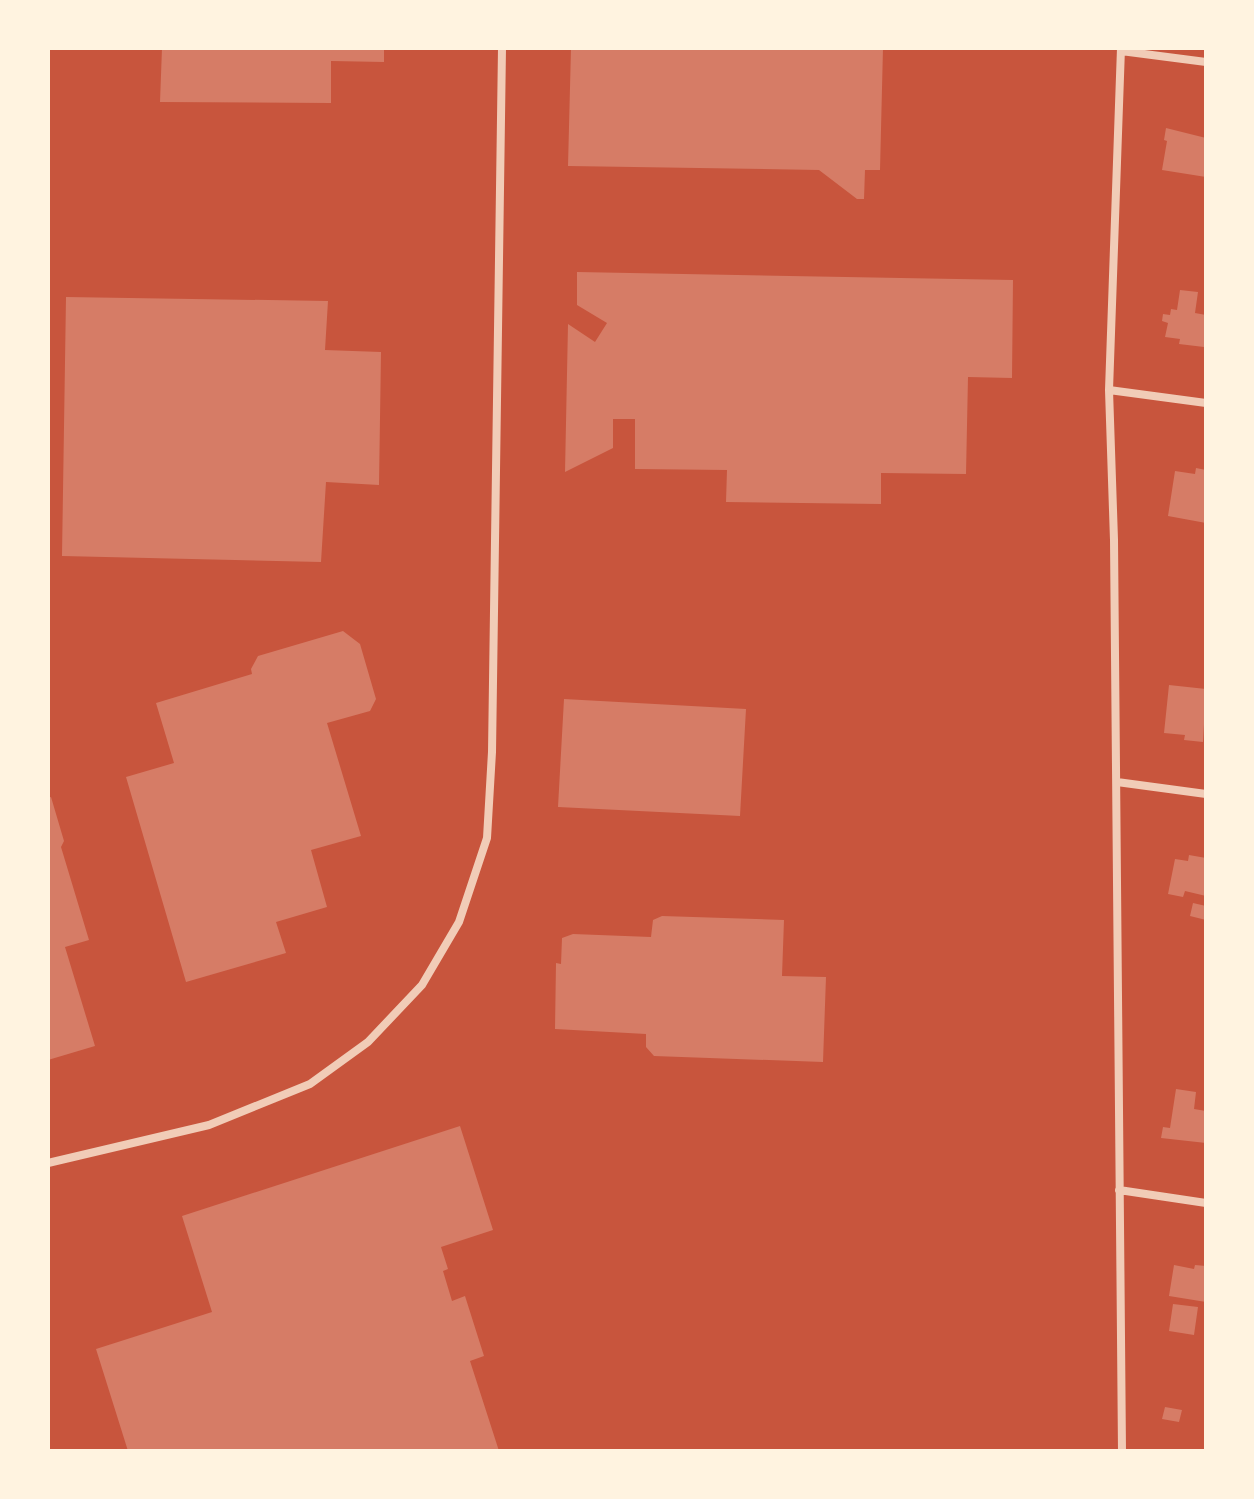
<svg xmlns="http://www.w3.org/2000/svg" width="1254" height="1499" viewBox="0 0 1254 1499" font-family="Inter,sans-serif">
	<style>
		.building { fill: #d67c66 }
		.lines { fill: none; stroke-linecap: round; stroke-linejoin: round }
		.minor { stroke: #f1ccb7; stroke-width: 8 }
	</style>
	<rect width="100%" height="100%" fill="#c8553d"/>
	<path class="building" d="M162,48H384V62L331,61V103L160,102Z
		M571,48H883L880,170H865L864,199H857L819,170L568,166Z
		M1166,128L1206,138V177L1162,170L1167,141L1164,140Z
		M577,272L1013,280L1012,378L968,377L966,474L881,473V504L726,502L727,470L635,469V419H613V448L565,472L568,324L595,342L607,323L577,305Z
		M1180,290L1198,292L1195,313L1206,315L1204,347L1179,344L1180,339L1165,337L1168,323L1162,321L1163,314L1170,315L1171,309L1177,310Z
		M66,297L328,301L325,350L381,352L379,485L326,482L321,562L62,556Z
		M1196,468L1206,470V523L1168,516L1175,471L1195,474Z
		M343,631L360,644L376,699L370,711L327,723L361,836L311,850L327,907L276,922L286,953L186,982L126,777L174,763L156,703L252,674L251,669L258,656Z
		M1169,685L1206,689L1203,742L1184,740L1185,735L1164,733Z
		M564,699L746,709L740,816L558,807Z
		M51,797L64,841L61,847L89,940L65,947L95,1046L48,1060V798Z
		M1189,855L1206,858V896L1185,891L1183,897L1168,894L1175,859L1188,861Z
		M1193,903L1206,906V920L1190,916Z
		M662,916L784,920L782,976L826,977L823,1062L654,1056L646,1047V1034L555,1029L556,963L561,964L562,938L573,934L651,937L653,920Z
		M1176,1089L1196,1092L1194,1109L1206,1111V1143L1161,1138L1163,1127L1170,1128Z
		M460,1126L493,1230L441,1247L448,1269L443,1271L452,1301L465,1296L484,1356L470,1361L499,1451H128L96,1349L212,1312L182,1216Z
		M1174,1265L1194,1269L1195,1265L1206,1266V1302L1169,1296Z
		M1173,1304L1198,1307L1194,1335L1169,1331Z
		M1165,1407L1182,1410L1179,1422L1162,1419Z"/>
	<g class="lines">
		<path class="minor" d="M1121,48L1109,390L1114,540L1122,1451
			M1121,51L1206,62
			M1109,390L1206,403
			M1117,782L1206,794
			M48,1163L209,1125L310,1084L368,1042L422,985L459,922L487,838L492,752L502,48
			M1119,1190L1206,1203"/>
	</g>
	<rect width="1254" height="1499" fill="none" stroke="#fff3e0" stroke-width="100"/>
</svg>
